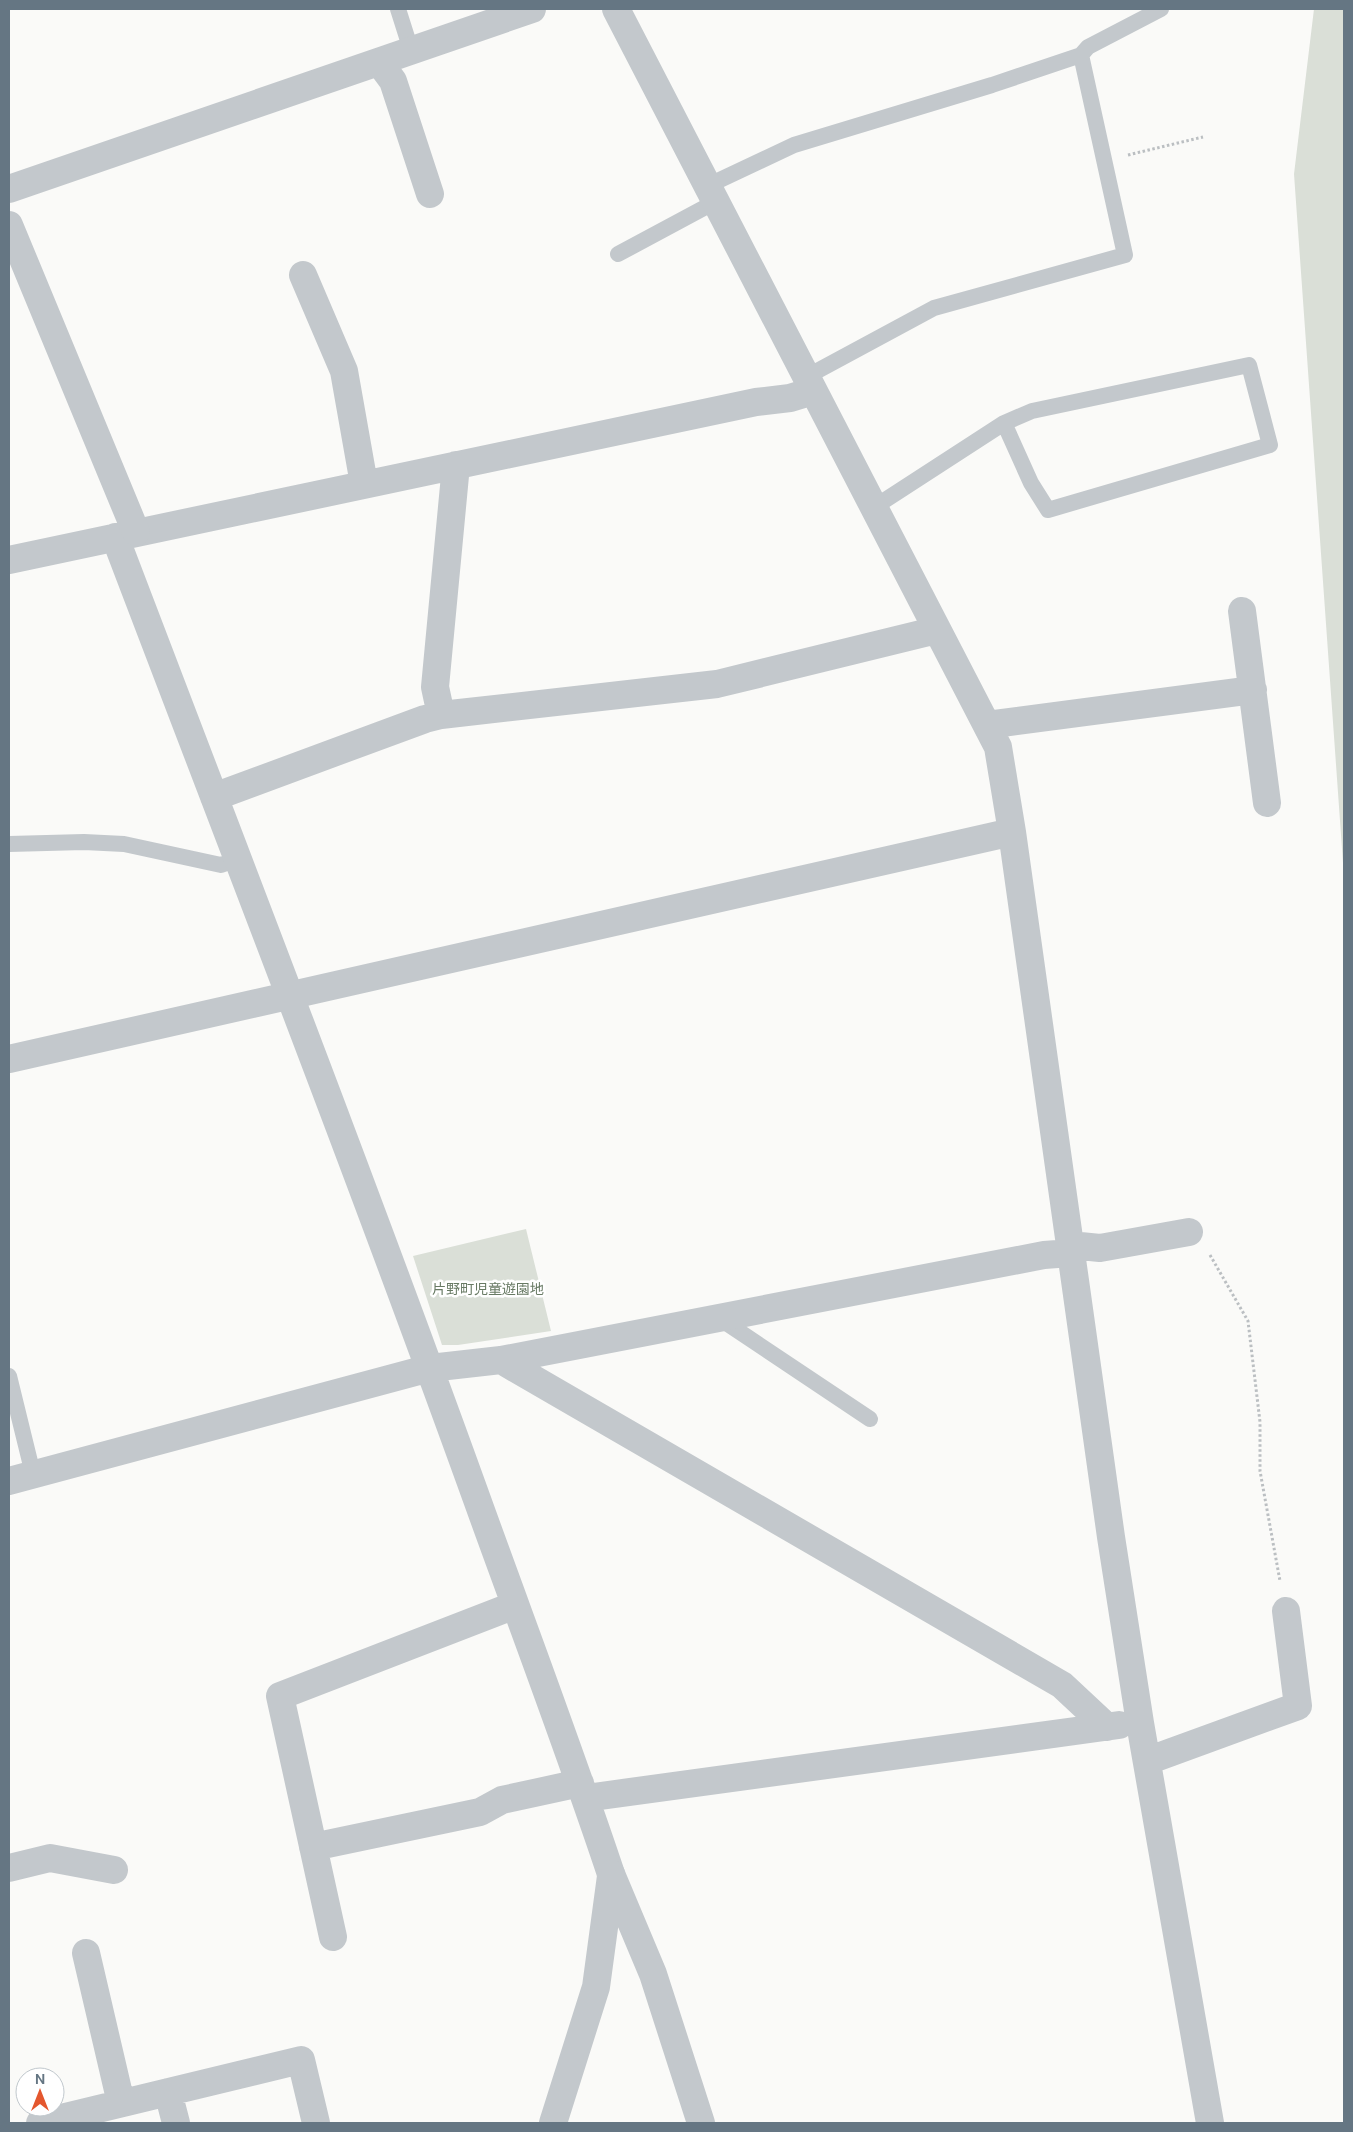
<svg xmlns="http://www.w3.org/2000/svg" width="1353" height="2132" viewBox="0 0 1353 2132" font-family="'DM Sans','Noto Sans JP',sans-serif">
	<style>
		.green { fill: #dadfd7 }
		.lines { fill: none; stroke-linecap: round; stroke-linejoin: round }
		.path { stroke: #bbbfc2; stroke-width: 3; stroke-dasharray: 2.5 2.5; stroke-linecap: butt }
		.service { stroke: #c3c8cc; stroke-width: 16 }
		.minor { stroke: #c3c8cc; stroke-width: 28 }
		.tertiary { stroke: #c3c8cc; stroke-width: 28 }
		.labels { text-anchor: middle; stroke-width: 5; stroke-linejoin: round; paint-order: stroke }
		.park-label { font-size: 14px; fill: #687a64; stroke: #fff }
	</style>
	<rect width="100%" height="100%" fill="#fafaf8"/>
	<path class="green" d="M1314,9H1344V877L1294,174Z
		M526,1229L551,1331L458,1345H442L413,1256Z"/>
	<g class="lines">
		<path class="path" d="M1128,155L1203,137
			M1210,1255L1248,1321L1260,1422V1471L1280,1581"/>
		<path class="service" d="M398,9L411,50
			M1081,55L1088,47L1161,9
			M707,186L794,145L992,85L1081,55L1125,255L934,308L806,377
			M618,254L715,202
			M873,508L1004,423L1032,411L1249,365L1270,445L1048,510L1031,483L1004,423
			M9,844L84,842L124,844L221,865L238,859
			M719,1318L870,1419
			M9,1376L33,1474"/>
		<path class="minor" d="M616,9L998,747L1012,832L1111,1537L1140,1723L1210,2123
			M379,62L393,81L430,194
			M9,189L532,9
			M303,275L344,371L364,484
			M115,537C239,863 365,1188 483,1516C526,1635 571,1754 611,1874
			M9,560L756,402L790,398L813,391
			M1242,611L1267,803
			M441,715L717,684L937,630
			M987,725L1253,690
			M214,797L425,719L441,715L435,687L456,465
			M9,1059L1012,832
			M1070,1245L1100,1248L1189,1232
			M501,1360L1062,1685L1107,1727
			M9,1481L430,1368L501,1360L1044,1255L1071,1253
			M1147,1761L1298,1706L1286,1611
			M586,1798L1119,1725
			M313,1847L480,1812L502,1800L580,1783
			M9,1868L50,1858L114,1870
			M333,1937L280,1696L515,1605
			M86,1953L121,2103
			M168,2092L176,2123
			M40,2123L301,2060L316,2123"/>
		<path class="tertiary" d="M9,225L136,532
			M611,1874L653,1974L701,2123
			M553,2123L596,1987L611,1876"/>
	</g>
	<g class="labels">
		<g class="park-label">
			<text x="488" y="1294">片野町児童遊園地</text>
		</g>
	</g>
	<rect width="1353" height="2132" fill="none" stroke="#657683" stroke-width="20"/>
	<g transform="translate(40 2092)"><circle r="24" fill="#ffffff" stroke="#c1c8cd"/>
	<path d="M0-4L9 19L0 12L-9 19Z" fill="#e4572e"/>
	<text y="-8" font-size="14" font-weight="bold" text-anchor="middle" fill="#657683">N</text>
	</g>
</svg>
